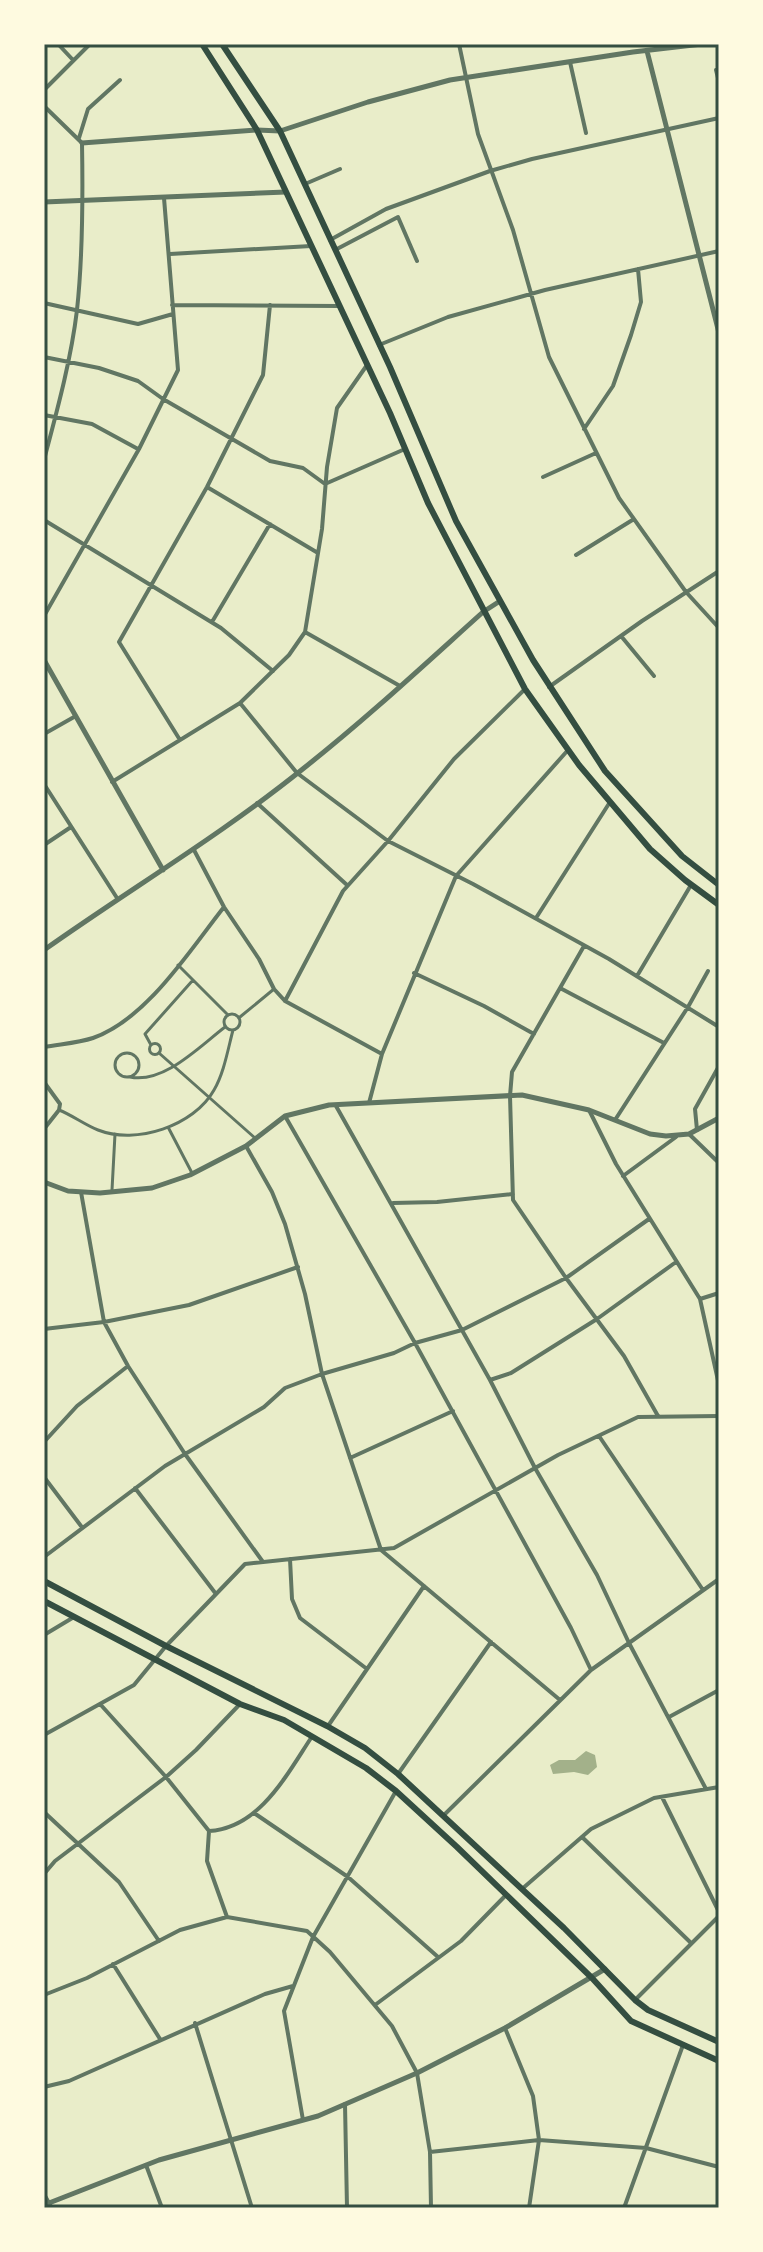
<svg xmlns="http://www.w3.org/2000/svg" width="763" height="2252" viewBox="0 0 763 2252" font-family="'Open Sans',sans-serif">
	<style>
		.water { fill: #a3b18a }
		.lines { fill: none; stroke-linecap: round; stroke-linejoin: round }
		.pedestrian { stroke: #617663; stroke-width: 3 }
		.minor { stroke: #617663; stroke-width: 4 }
		.tertiary { stroke: #617663; stroke-width: 5 }
		.secondary { stroke: #344e41; stroke-width: 6 }
		.neatline { fill: none; stroke: #344e41; stroke-width: 3 }
	</style>
	<rect width="100%" height="100%" fill="#e9edc9"/>
	<path class="water" d="M586,1751L595,1755L597,1767L588,1775L574,1772L553,1774L550,1765L559,1760H575Z"/>
	<g class="lines">
		<path class="pedestrian" d="M178,965L228,1015
			M224 1022a8 8 0 1 1 16 0a8 8 0 1 1-16 0Z
			M240,1017L274,989
			M149.5 1049a5.5 5.5 0 1 1 11 0a5.5 5.5 0 1 1-11 0Z
			M151,1045L145,1034L193,980
			M159,1053L255,1138
			M115 1065a12 12 0 1 1 24 0a12 12 0 1 1-24 0Z
			M130,1077C164,1084 200,1046 225,1027
			M59,1110C72,1115 85,1125 98,1130C136,1145 194,1126 214,1090C224,1073 228,1049 233,1030
			M168,1127L192,1173
			M112,1190L115,1134"/>
		<path class="minor" d="M58,44L73,60
			M459,44L478,134L513,230L549,357L619,498L686,592L719,628
			M570,62L586,133
			M716,70L719,82
			M44,90L90,44
			M44,106L82,143C83,199 83,255 77,310C71,360 57,411 44,460
			M79,138L88,109L120,80
			M305,184L340,169
			M330,240L386,209L490,171L532,159L719,118
			M335,250L398,217L417,261
			M170,254L311,246
			M44,303L138,324L173,314
			M172,305L339,306
			M379,345L448,317L545,290L719,251
			M44,357L99,368L138,381L163,399L270,461L303,468L325,484L405,449
			M44,415L92,424L138,449
			M584,429L613,386L631,335L641,302L638,269
			M543,477L596,453
			M207,487L318,553
			M44,520L221,628L273,671
			M576,555L634,519
			M44,616L139,449L178,370L164,198
			M212,622L270,524
			M305,632L400,686
			M621,636L654,676
			M549,687L642,621L719,571
			M240,703L297,773L388,841L473,884L609,959L719,1027
			M44,734L74,717
			M180,740L119,642L207,487L263,375L270,305
			M112,782L240,703L289,655L305,632L322,529L327,467L337,408L367,365
			M44,784L117,898
			M257,803L347,885
			M44,845L71,827
			M194,850L224,907L259,959L274,989L285,1001L382,1054
			M536,918L610,802
			M584,946L512,1072L510,1096L513,1200L566,1278L624,1356L658,1416
			M414,973L484,1006L534,1034
			M637,976L691,885
			M560,988L664,1043
			M285,1001L343,891L388,841L454,759L525,689
			M44,1047C60,1044 78,1043 93,1038C147,1019 190,950 224,907
			M44,1082L60,1104L59,1110L44,1129
			M369,1103L382,1054L456,876L568,750
			M336,1106L490,1380L535,1468L597,1575L629,1643L706,1789
			M589,1110L616,1164L700,1299L719,1385
			M285,1116L415,1343L571,1628L591,1670
			M615,1120L688,1007L708,971
			M697,1130L695,1109L719,1066
			M689,1134L719,1163
			M246,1146L272,1192L285,1224L305,1294L322,1374L381,1550L560,1700
			M623,1176L676,1137
			M81,1192L104,1322L128,1366L185,1454L263,1562
			M393,1203L437,1202L513,1194
			M700,1299L719,1293
			M44,1329L104,1322L189,1305L298,1267
			M490,1380L511,1373L597,1319L676,1262
			M599,1436L703,1590
			M44,1442L77,1406L128,1366
			M350,1458L453,1411
			M44,1477L81,1526
			M135,1488L216,1594
			M44,1557L165,1466L264,1407L285,1388L322,1374L394,1353L415,1343L462,1330L566,1278L649,1219
			M290,1559L292,1599L300,1618L367,1669
			M44,1635L74,1617
			M100,1704L166,1777L209,1831L207,1861L227,1917
			M669,1717L719,1690
			M328,1726L424,1586
			M44,1735L134,1685L166,1646L245,1564L394,1548L558,1455L638,1417L719,1416
			M398,1774L491,1642
			M662,1797L719,1912
			M44,1812L119,1882L159,1941
			M254,1813L348,1877L438,1957
			M443,1816L591,1670L719,1579
			M209,1831C259,1828 286,1776 311,1738
			M582,1837L690,1942
			M44,1874L55,1861L166,1777L196,1750L240,1704
			M522,1889L591,1829L654,1798L719,1787
			M113,1964L160,2039
			M44,1995L87,1978L180,1930L227,1917L307,1931L330,1952L392,2026L417,2073L430,2152L431,2208
			M636,1999L719,1916
			M375,2005L461,1941L506,1895
			M195,2023L252,2208
			M505,2028L533,2096L539,2140L529,2208
			M44,2087L69,2081L265,1994L293,1986
			M345,2104L347,2208
			M303,2120L284,2011L313,1937L396,1791
			M430,2152L539,2140L646,2148L719,2167
			M146,2165L162,2208
			M624,2208L683,2045"/>
		<path class="tertiary" d="M647,51L719,333
			M82,143L257,130L280,131L368,102L450,80L633,52L702,44
			M44,202L286,192
			M44,660L163,870
			M44,950C130,889 221,835 304,768C366,719 424,665 483,612L500,601
			M44,1182L68,1191L100,1193L152,1188L190,1175L246,1146L285,1116L329,1105L522,1095L589,1110L650,1134L666,1136L689,1134L719,1118
			M44,2195L51,2208
			M49,2203L159,2160L318,2116L417,2073L505,2028L605,1969"/>
		<path class="secondary" d="M202,44L257,130L390,413L428,503L525,689L579,765L650,849L685,880L719,905
			M222,44L280,131L390,367L456,521L533,660L605,771L682,856L719,885
			M44,1581L166,1646L327,1726L365,1748L398,1774L564,1928L635,2000L648,2010L719,2042
			M44,1601L240,1704L284,1720L366,1768L396,1791L457,1847L592,1978L631,2021L719,2061"/>
	</g>
	<rect width="763" height="2252" fill="none" stroke="#fefae0" stroke-width="92"/>
	<rect x="46" y="46" width="671" height="2160" class="neatline"/>
</svg>
